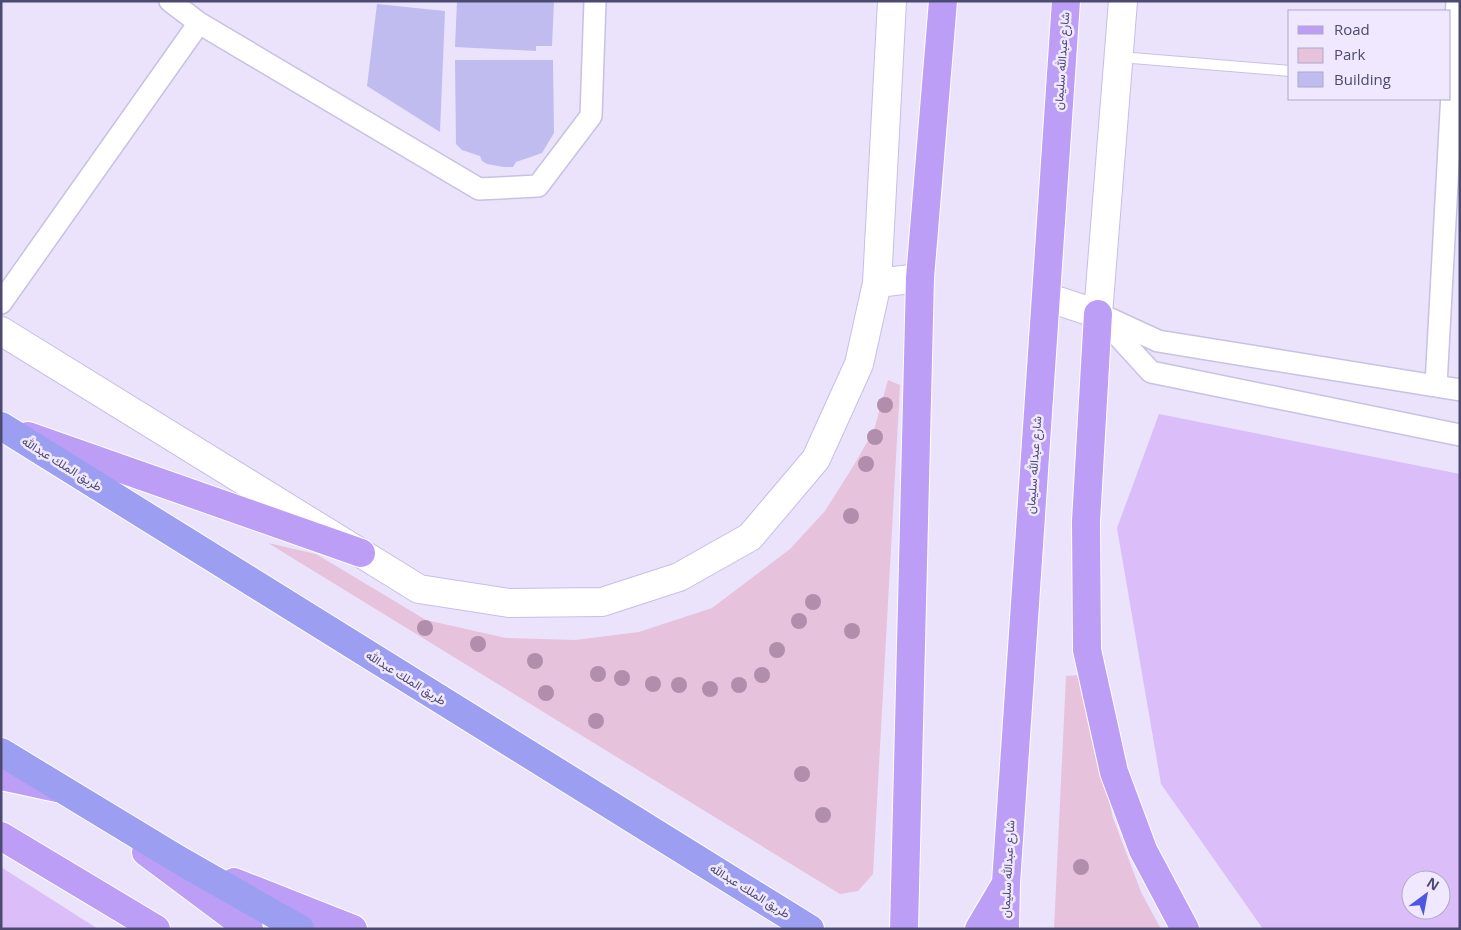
<svg xmlns="http://www.w3.org/2000/svg" width="1461" height="930" viewBox="0 0 1461 930" font-family="'Open Sans',Vazirmatn,sans-serif">
	<style>
		.green { fill: #e7c2dc }
		.sand { fill: #dbbef9; fill-rule: evenodd }
		.building { fill: #c1bcef }
		.lines { fill: none; stroke-linecap: round; stroke-linejoin: round }
		.lane-casing { stroke: #c7c2e1; stroke-width: 12 }
		.street-casing { stroke: #c7c2e1; stroke-width: 24 }
		.secondary-casing { stroke: #c6bfe5; stroke-width: 30 }
		.primary-casing { stroke: #fff; stroke-width: 30 }
		.highway-casing { stroke: #fff; stroke-width: 30 }
		.lane { stroke: #fff; stroke-width: 10 }
		.street { stroke: #fff; stroke-width: 21 }
		.secondary { stroke: #fff; stroke-width: 28 }
		.primary { stroke: #bc9ef7; stroke-width: 28 }
		.highway { stroke: #9c9ef2; stroke-width: 28 }
		.tree { fill: #b18eab }
		.labels { text-anchor: middle; stroke-width: 5; stroke-linejoin: round; paint-order: stroke }
		.street-label { font-size: 12px; fill: #4d4a71; stroke: #efe8fe }
	</style>
	<rect width="100%" height="100%" fill="#eae3fb"/>
	<path class="green" d="M888,380L900,385L873,874L858,891L840,894L268,543L316,554L426,620L506,638L575,640L639,632L712,608L790,549L825,511L854,465L874,430Z
		M1080,675L1113,818L1141,892L1161,929H1054L1066,676Z"/>
	<path class="sand" d="M1159,414L1460,474V929H1263L1161,784L1117,528ZM1411,880H1441V910H1411Z
		M1,867L98,929H1Z"/>
	<path class="building" d="M457,1H554L552,46H536V51L455,47Z
		M377,4L445,11L440,132L367,86Z
		M455,60H553L554,133L542,153L516,162L513,167H504L487,164L482,161L480,156L462,150L456,144Z"/>
	<g class="lines">
		<g class="lane-casing">
			<path id="lane" d="M1120,57L1290,71"/>
		</g>
		<g class="street-casing">
			<path id="street" d="M170,1L199,23L479,189L538,186L591,116L595,1
				M1,303L199,23
				M1098,314L1151,372L1460,435
				M1108,318L1158,341L1460,390
				M1436,385L1457,1"/>
		</g>
		<g class="secondary-casing">
			<path id="secondary" d="M877,283L920,278
				M1046,297L1098,314L1123,1
				M1,331L419,589L509,603L602,602L679,577L750,537L816,459L859,364L877,283L892,1"/>
		</g>
		<g class="primary-casing">
			<path id="primary" d="M1098,314L1086,521L1087,650L1114,772L1143,850L1185,929
				M28,436L361,553
				M1,776L57,788
				M1,836L156,929
				M146,852L249,929
				M234,882L353,929
				M904,929L920,278L943,1
				M979,929L1005,885
				M1005,929L1006,883L1066,1"/>
		</g>
		<g class="highway-casing">
			<path id="highway" d="M1,426L810,929
				M1,752L179,860L300,929"/>
		</g>
		<use href="#lane" class="lane"/>
		<use href="#street" class="street"/>
		<use href="#secondary" class="secondary"/>
		<use href="#primary" class="primary"/>
		<use href="#highway" class="highway"/>
	</g>
	<g class="tree">
		<circle cx="885" cy="405" r="8"/>
		<circle cx="875" cy="437" r="8"/>
		<circle cx="866" cy="464" r="8"/>
		<circle cx="851" cy="516" r="8"/>
		<circle cx="813" cy="602" r="8"/>
		<circle cx="799" cy="621" r="8"/>
		<circle cx="425" cy="628" r="8"/>
		<circle cx="852" cy="631" r="8"/>
		<circle cx="478" cy="644" r="8"/>
		<circle cx="777" cy="650" r="8"/>
		<circle cx="535" cy="661" r="8"/>
		<circle cx="598" cy="674" r="8"/>
		<circle cx="762" cy="675" r="8"/>
		<circle cx="622" cy="678" r="8"/>
		<circle cx="653" cy="684" r="8"/>
		<circle cx="679" cy="685" r="8"/>
		<circle cx="739" cy="685" r="8"/>
		<circle cx="710" cy="689" r="8"/>
		<circle cx="546" cy="693" r="8"/>
		<circle cx="596" cy="721" r="8"/>
		<circle cx="802" cy="774" r="8"/>
		<circle cx="823" cy="815" r="8"/>
		<circle cx="1081" cy="867" r="8"/>
	</g>
	<g class="labels">
		<g class="street-label">
			<text transform="translate(1062 61) rotate(-86)" y="4">شارع عبدالله سليمان</text>
			<text transform="translate(62 464) rotate(32)" y="4">طريق الملك عبدالله</text>
			<text transform="translate(1034 465) rotate(-86)" y="4">شارع عبدالله سليمان</text>
			<text transform="translate(406 678) rotate(32)" y="4">طريق الملك عبدالله</text>
			<text transform="translate(1008 869) rotate(-87)" y="4">شارع عبدالله سليمان</text>
			<text transform="translate(750 891) rotate(32)" y="4">طريق الملك عبدالله</text>
		</g>
	</g>
	<rect width="1461" height="930" fill="none" stroke="#4d4a71" stroke-width="5"/>
	<rect x="1288" y="10" width="162" height="90" fill="#efe8fe" stroke="#aea9c6"/>
	<rect x="1298" y="26" width="25" height="8" fill="#bc9ef7" stroke="#aea9c6"/>
	<text x="1334" y="35" font-size="15" fill="#4d4a71">Road</text>
	<rect x="1298" y="48" width="25" height="15" fill="#e7c2dc" stroke="#aea9c6"/>
	<text x="1334" y="60" font-size="15" fill="#4d4a71">Park</text>
	<rect x="1298" y="72" width="25" height="15" fill="#c1bcef" stroke="#aea9c6"/>
	<text x="1334" y="85" font-size="15" fill="#4d4a71">Building</text>
	<g transform="translate(1426 895) rotate(32)"><circle r="24" fill="#efe8fe" stroke="#aea9c6"/>
	<path d="M0-4L9 19L0 12L-9 19Z" fill="#4d57df"/>
	<text y="-8" font-size="14" font-weight="bold" text-anchor="middle" fill="#4d4a71">N</text>
	</g>
</svg>
